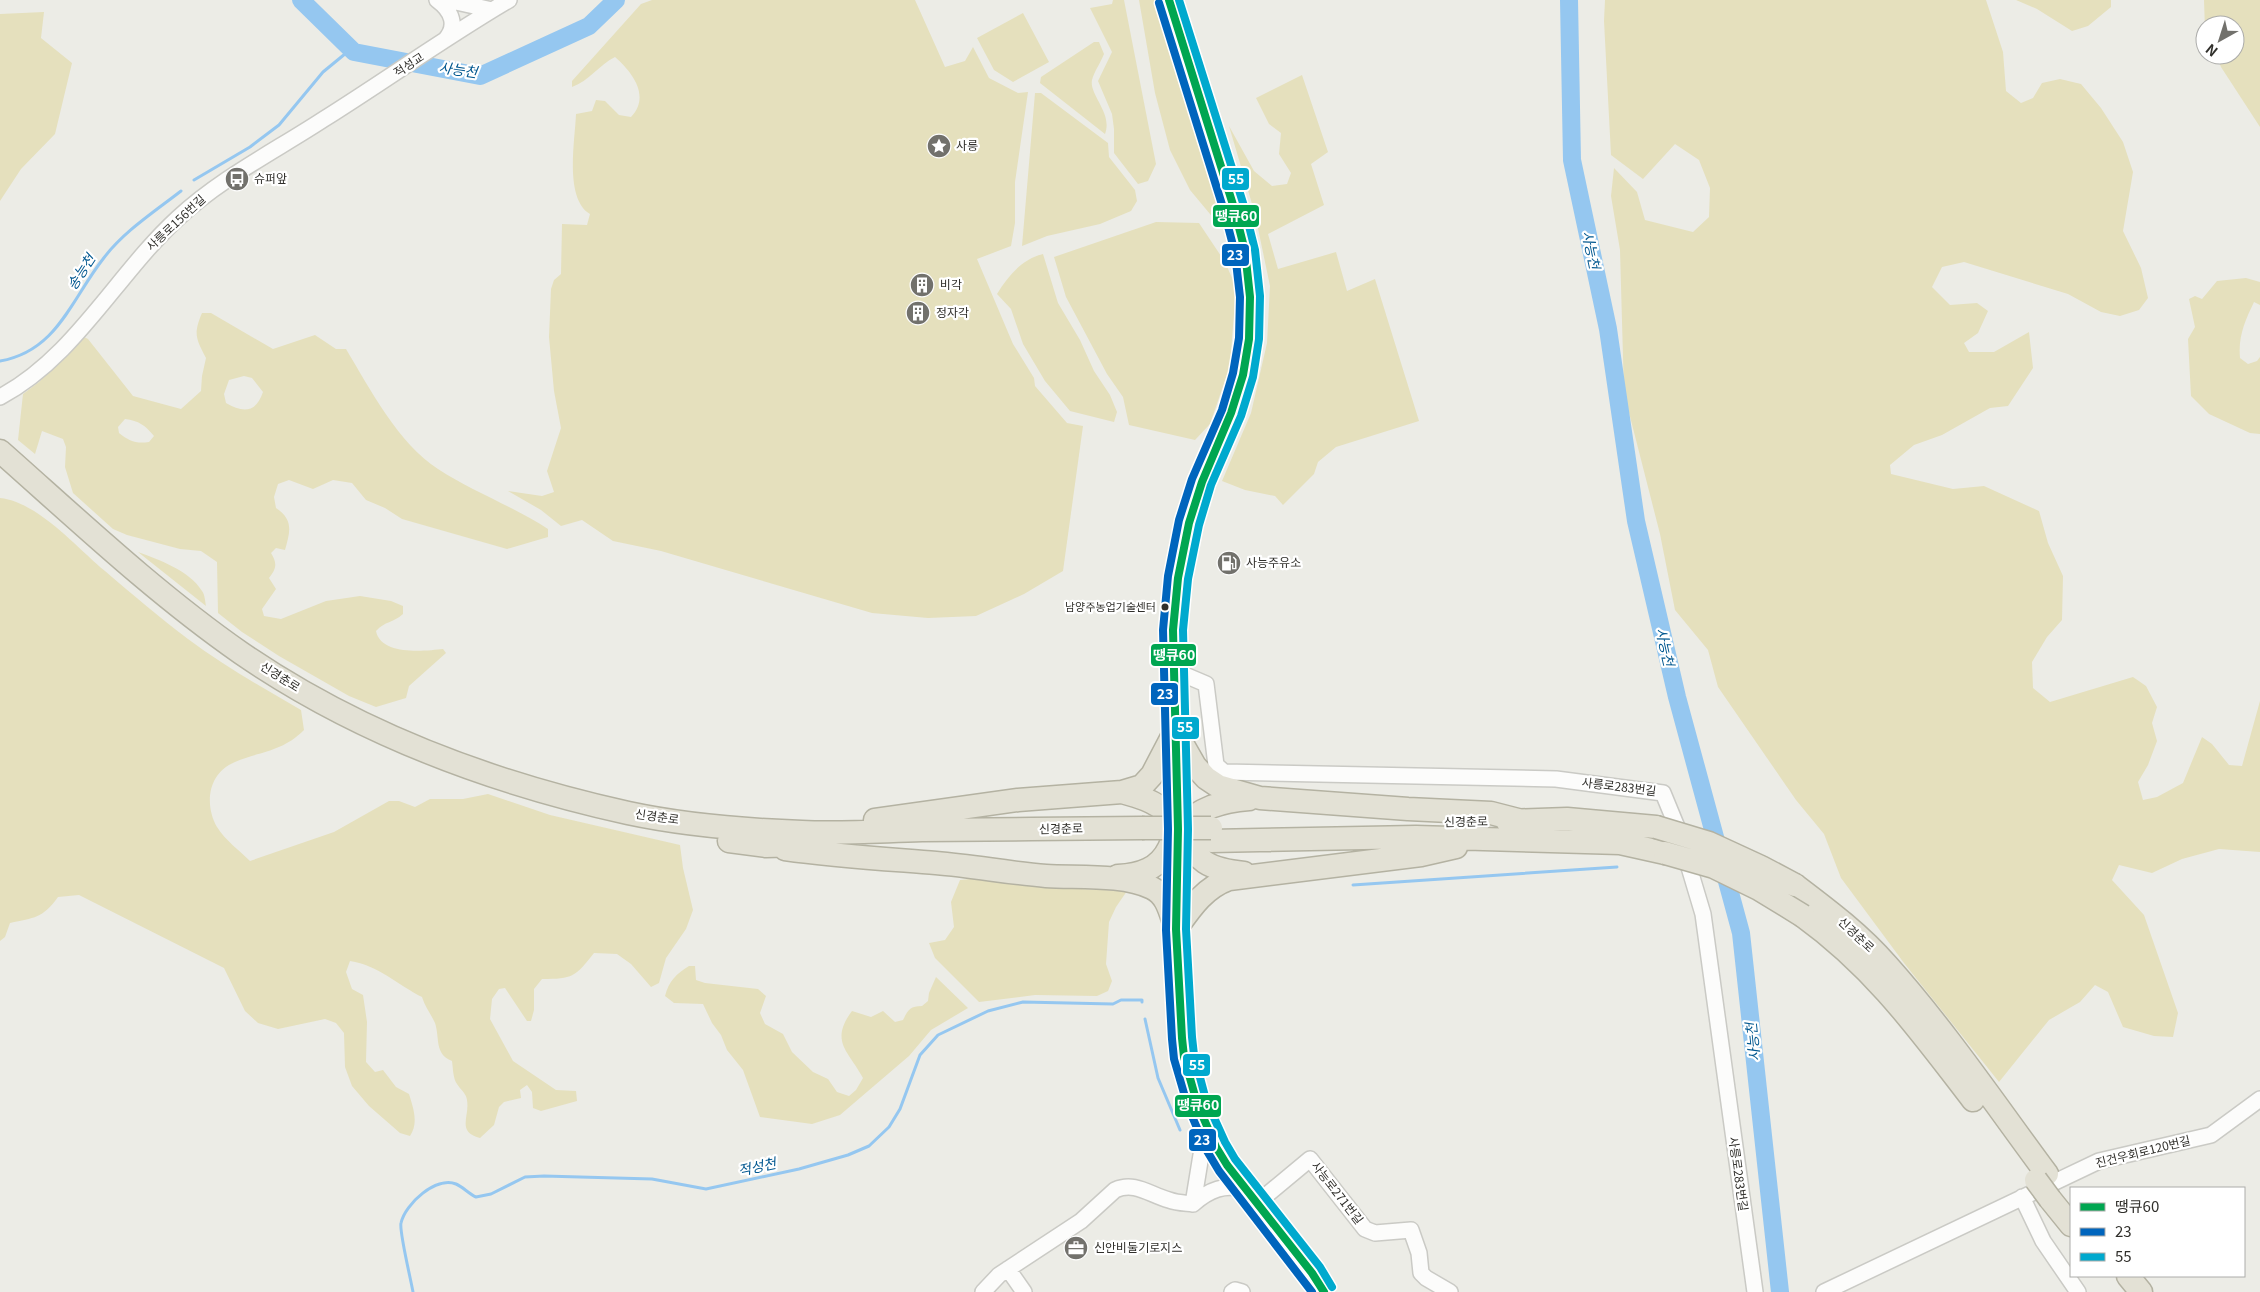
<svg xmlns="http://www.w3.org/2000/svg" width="2260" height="1292" viewBox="0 0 2260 1292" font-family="Georgia,'Noto Sans KR',serif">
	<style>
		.green { fill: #e5e0bd; fill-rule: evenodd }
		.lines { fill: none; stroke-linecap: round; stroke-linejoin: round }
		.stream { stroke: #95c7f0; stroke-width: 3 }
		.river { stroke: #95c7f0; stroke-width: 18 }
		.minor-casing { stroke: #cacac5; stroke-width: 18 }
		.highway-casing { stroke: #b4b2a2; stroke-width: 25 }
		.minor { stroke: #fcfcfb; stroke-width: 15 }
		.highway { stroke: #e3e1d5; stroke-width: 22 }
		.highway-bridge-casing { stroke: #b4b2a2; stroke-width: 25; stroke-linecap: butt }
		.highway-bridge { stroke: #e3e1d5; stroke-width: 22 }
		.bus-1-casing { stroke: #fff; stroke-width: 11 }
		.bus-2-casing { stroke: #fff; stroke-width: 11 }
		.bus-3-casing { stroke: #fff; stroke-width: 11 }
		.bus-1 { stroke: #00a651; stroke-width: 8 }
		.bus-2 { stroke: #0065bd; stroke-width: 8 }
		.bus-3 { stroke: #00a9ce; stroke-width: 8 }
		.bus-dot { fill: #302f2b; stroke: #fff; stroke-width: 2 }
		.labels { text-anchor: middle; stroke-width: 4.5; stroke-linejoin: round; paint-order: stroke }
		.bus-label { font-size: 11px; fill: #302f2b; stroke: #fff; text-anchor: end }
		.street-label { font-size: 12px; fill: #302f2b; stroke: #fff }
		.poi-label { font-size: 12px; fill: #302f2b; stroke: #fff; text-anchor: start }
		.water-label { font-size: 14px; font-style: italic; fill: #00578f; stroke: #fff }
		.line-badge { stroke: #fff; stroke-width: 2 }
		.badge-label { font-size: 14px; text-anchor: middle; font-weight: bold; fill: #fff }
	</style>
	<rect width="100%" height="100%" fill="#ecece6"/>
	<path class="green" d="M652,0H915L945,67L965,61L973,47L989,78L1018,93L1028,92L1015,182V223L1011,246L977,259L1013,344L1034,378L1035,386L1067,423L1083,426L1063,571L1024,594L976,616L928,618L872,613L661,551L613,541L582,520L561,526L541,510L508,491L542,496L554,492L547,471L561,428L554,391L549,337L551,289L554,280L561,274L562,224L587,225L590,214C564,198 575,141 576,114L592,111L596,100L605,101L619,115L631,117C651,96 632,72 615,57C599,65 589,81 572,87V81L641,4Z
		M1113,0H1124L1156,164L1148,181L1138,184L1114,153V129L1112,114L1098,81L1112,52L1090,8L1112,4Z
		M1139,0H1158L1221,200L1229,232L1220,226L1190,190L1170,150L1155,93Z
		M1605,0H1986L2003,52L2006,91L2021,103L2033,98L2042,83L2060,79L2081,84L2101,108L2123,142L2133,172L2123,231L2141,268L2148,298L2139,310L2120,316L2101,312L2068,294L1964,262L1942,267L1932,287L1950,305L1977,303L1988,311L1978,333L1964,343L1969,352H1994L2029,332L2033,368L2008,406L1990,408L1942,435L1914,445L1890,465L1891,474L1953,489L1984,486L2039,511L2048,543L2063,576L2062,620L2047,637L2032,662L2033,688L2050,702L2133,677L2146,686L2157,707L2152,723L2157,741L2148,765L2138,782L2143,800L2157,797L2183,783L2202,737L2212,744L2229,765L2242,766L2260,701V852L2219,849L2182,859L2152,873L2119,865L2112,880L2144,915L2178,1013L2173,1037L2154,1036L2123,1027L2108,992L2095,985L2080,1002L2049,1020L1999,1082L1904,963L1841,878L1824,834L1796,800L1718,687L1708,650L1675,610L1660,534L1624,393L1620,250L1611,196L1614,168L1637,192L1645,220L1693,232L1709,217L1710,188L1699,160L1675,144L1643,179L1611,155L1604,21Z
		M2016,0H2111V7L2088,26L2072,31L2037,9Z
		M2204,0H2260V127L2221,67L2216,55H2235V25H2205V30Z
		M44,12L41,38L72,63L55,134L21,169L0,201V14Z
		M1023,13L1049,62L1013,82L994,70L977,38Z
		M1094,42H1099L1104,54C1101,62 1094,72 1092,80C1089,95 1113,113 1105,134L1040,83L1041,77Z
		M1302,75L1328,152L1311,164L1324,205L1268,234L1278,269L1336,252L1347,291L1375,279L1419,421L1336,447L1318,462L1314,474L1283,505L1275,496L1245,490L1222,481L1251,413L1267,343L1270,286L1255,214L1229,126L1254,171L1272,186L1287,184L1291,173L1279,154L1281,133L1269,124L1256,98Z
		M1035,93H1041L1108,143L1109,157L1135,190L1137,201L1131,211L1100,224L1047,236L1022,246Z
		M1156,222L1199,223L1225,262L1236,287L1230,366L1210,424L1195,440L1129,425L1123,397L1107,374L1066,297L1054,257Z
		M1043,254L1058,303L1080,340L1094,371L1110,395L1117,412L1114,422L1070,411L1045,381L1023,344L1011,309L997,294C1008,276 1022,259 1043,254Z
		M2246,278L2260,282V305L2254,302C2245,321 2238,336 2240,358L2248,364L2257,361L2260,357V434L2250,433L2209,414L2191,396L2188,339L2195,327L2189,299L2195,296L2202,299L2217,281Z
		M202,313H211L273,349L315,335L336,349H346C370,389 398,443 438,469C473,492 513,506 548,529V537L507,549L402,519L385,508L366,500L352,483L333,480L313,489L289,480L278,484L274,497L276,508C294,520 290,532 285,550L276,548L271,553C277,563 277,568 269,578L276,589L262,609L264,616L281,619L326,601L360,596L391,601L403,606V614C393,623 385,621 376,631C381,656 425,651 443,649L446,653L409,686L406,698L376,707L349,696L279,656L242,632L218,613L217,562L201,551L180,549L127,535L113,529L73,493L65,467L66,447L63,439L42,431L35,454L18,440L23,394L39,382L80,335L88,339L133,396L181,409L201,391L202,376L206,358C196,339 193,334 202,313ZM244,376L252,378L263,392C256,413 243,413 226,403L224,394L229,380ZM125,419C139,421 145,425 154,436L149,442C136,444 129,441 119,433L118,427Z
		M0,498C38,502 77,548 105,571C132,594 160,618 188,639C224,666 263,688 301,710L304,730C282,752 261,751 235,762C208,773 204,804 217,827C225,840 240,851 250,861L334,832L389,801H399L415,807L430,799H463L488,794L550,815L680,845L683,868L693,910L686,929L666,958L659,983L651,987L631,964L617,954L594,953C575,977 573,979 542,979L534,989V1010L531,1021H527L505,988L499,989L492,999L490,1019L513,1061L556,1090L576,1091L577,1101L541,1111L533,1108L532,1092L527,1085L520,1090L521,1098L504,1102L499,1107L494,1125L480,1138C456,1132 470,1117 467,1100C466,1093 460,1089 457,1084C453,1079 453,1068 452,1061C434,1054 440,1038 435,1023C431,1014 425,1007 422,997C398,985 378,965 350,961L346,972L352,989L363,995L367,1022L366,1062L375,1072L383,1070L396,1087L409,1094C413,1107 419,1123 410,1136L400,1133L369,1106L352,1086L345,1067L344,1033L336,1023L325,1019L278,1029L258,1023L245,1011L224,968L79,895L58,897C43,918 34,918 10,923L5,937L0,941Z
		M138,552C159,560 189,570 202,591C205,595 205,601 206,606Z
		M980,878L1059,888L1127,891L1116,907L1109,922L1106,964L1112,981L1108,991L1097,996L1035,995L979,1002L935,958L929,943L945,940L954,927L951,902L960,880Z
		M689,966H695L696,980L705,983L758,989L766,996L760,1013L765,1024L783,1034L792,1052L813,1072L828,1079L837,1092L849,1096L856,1090L863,1078C849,1051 829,1042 852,1011L871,1017L883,1011L895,1022L903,1020C908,1010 910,1006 922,1006L928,1001L929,993L936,977L968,1008L931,1030L909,1056L840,1115L812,1124L760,1117L743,1070L727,1050L721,1035L712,1023L703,1004L674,1003L665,996C669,981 676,974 689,966Z"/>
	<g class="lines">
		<path class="stream" d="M194,180L250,147L279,125L323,72L351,49
			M0,361C57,351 71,300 103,259C123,232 154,212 181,191
			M1353,885L1617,867
			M1145,1019L1158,1078L1180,1130
			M413,1292C411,1280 399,1231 401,1223C405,1204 436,1176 456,1184C463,1187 469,1194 476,1197L491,1194L525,1177L544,1176L652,1179L706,1189L799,1169L848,1155L869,1146L889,1127L900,1109L920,1055L938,1035L988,1011L1023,1002L1113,1004L1121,1000H1142V1002"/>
		<path class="river" d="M301,0L354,52L480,76L589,26L616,0
			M1569,0L1572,160L1608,329L1636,521L1677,697L1741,933L1780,1292"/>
		<g class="minor-casing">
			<path id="minor" d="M437,0C452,11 458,26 445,40
				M447,0L492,10
				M1169,0L1234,208L1245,251L1250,297L1249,339L1243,375L1231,413L1202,482L1189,523L1178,578L1173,630L1178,829L1176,929L1182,1038L1184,1057L1197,1103L1216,1147L1227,1165L1312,1273L1324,1292
				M0,397C75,357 116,275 178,218C221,178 275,151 324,119C386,80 446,37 509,0
				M1173,670L1206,684L1216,765L1224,772L1556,779L1663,793L1677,827L1703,914L1755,1292
				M2022,1197L2043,1241L2078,1292
				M1257,1203L1310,1159L1365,1229L1375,1233L1411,1230L1419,1253L1421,1273L1426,1278L1450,1292
				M1193,1204C1209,1190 1225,1183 1246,1190
				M1008,1269L1024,1292
				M983,1292L999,1275L1081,1221L1115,1190C1135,1181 1150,1195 1169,1200C1177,1203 1185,1203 1193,1204L1201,1155L1210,1135
				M1232,1292L1235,1290L1242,1292
				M1824,1292L2099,1161L2211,1135L2260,1099"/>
		</g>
		<g class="highway-casing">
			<path id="highway" d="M0,451C78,520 155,593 241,653C356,732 492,783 628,813C684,825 745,830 802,832C842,834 882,831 922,830C995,829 1069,829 1142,828
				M1122,792C1137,796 1155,801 1167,813C1200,847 1185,867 1244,873
				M875,820L1018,800L1122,792L1142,786L1152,775L1175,731L1195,766L1206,778L1218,786L1260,798L1408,809L1491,813L1522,821
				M1507,821L1567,819L1656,827
				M729,841L766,846L801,845
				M1211,841L1416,837L1620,843L1665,853
				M785,849C835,856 886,859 936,863C973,866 1009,873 1046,876C1077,878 1124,874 1152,888C1168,896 1170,913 1176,929
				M1118,876C1140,875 1159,869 1169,848C1172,842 1174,833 1179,828C1200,808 1221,801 1249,799
				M1795,885C1828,910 1860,934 1887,965C1945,1030 1995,1104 2047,1174
				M1803,916C1875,968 1919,1030 1973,1100
				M1176,929C1191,908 1204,888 1229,879L1421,855L1456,847
				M2050,1199L2071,1225
				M2128,1276L2141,1292"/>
		</g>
		<use href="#minor" class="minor"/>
		<use href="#highway" class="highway"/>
		<g class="highway-bridge-casing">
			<path id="highway-bridge" d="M1656,827L1709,843L1761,867L1795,885
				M1142,828H1211
				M1665,853L1714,867L1759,889L1803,916
				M2036,1180L2050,1199"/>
		</g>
		<use href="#highway-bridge" class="highway-bridge"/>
		<g class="bus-1-casing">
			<path id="bus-1" d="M1169,0L1234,208L1245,251L1250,297L1249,339L1243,375L1231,413L1202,482L1189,523L1178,578L1173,630L1178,829L1176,929L1182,1038L1184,1057L1197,1103L1216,1147L1227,1165L1312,1273L1324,1292"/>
		</g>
		<g class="bus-2-casing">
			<path id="bus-2" d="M1159,3L1224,211L1235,253L1240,297L1239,338L1233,373L1222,410L1192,479L1179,520L1168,576L1163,630L1168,829L1166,930L1172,1039L1174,1059L1188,1107L1207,1151L1219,1171L1312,1292"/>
		</g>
		<g class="bus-3-casing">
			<path id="bus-3" d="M1179,0L1244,206L1255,250L1260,296L1259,339L1253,377L1241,416L1211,485L1199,525L1188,579L1183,630L1188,829L1186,929L1192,1037L1194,1055L1206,1100L1225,1142L1235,1159L1320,1267L1332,1287"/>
		</g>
		<use href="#bus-1" class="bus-1"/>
		<use href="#bus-2" class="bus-2"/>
		<use href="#bus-3" class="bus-3"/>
	</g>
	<defs>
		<g id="sight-disc" transform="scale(1.25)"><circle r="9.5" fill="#72716c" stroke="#fff"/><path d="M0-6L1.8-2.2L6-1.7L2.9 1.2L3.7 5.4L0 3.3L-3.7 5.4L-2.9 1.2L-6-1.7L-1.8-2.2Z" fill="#fff"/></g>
		<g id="bus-disc" transform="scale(1.25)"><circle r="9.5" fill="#72716c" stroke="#fff"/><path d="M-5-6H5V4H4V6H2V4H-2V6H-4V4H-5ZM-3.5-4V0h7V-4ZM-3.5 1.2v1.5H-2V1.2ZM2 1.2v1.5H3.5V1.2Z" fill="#fff"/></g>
		<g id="building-disc" transform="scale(1.25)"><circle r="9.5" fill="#72716c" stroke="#fff"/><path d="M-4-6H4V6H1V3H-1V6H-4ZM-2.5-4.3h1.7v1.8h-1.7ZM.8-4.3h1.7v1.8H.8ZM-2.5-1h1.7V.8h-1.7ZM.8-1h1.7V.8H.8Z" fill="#fff"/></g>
		<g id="fuel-disc" transform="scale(1.25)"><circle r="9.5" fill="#72716c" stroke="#fff"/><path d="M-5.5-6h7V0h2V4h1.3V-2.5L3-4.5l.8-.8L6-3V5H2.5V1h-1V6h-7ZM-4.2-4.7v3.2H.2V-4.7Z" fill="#fff"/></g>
		<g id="office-disc" transform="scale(1.25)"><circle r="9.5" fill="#72716c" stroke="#fff"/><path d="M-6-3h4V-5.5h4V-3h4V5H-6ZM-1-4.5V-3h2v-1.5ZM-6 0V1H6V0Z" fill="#fff"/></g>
	</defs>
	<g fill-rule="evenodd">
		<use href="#sight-disc" x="939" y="146"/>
		<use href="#bus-disc" x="237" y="179"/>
		<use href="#building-disc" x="922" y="285"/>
		<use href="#building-disc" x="918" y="313"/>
		<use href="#fuel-disc" x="1229" y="563"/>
		<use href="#office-disc" x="1076" y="1248"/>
	</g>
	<circle class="bus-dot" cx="1165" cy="607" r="4.5"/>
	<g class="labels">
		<g class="bus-label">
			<text x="1156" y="611">남양주농업기술센터</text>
		</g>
		<g class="street-label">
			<text transform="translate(409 65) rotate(-33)" y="4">적성교</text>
			<text transform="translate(176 223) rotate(-43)" y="4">사릉로156번길</text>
			<text transform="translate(280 677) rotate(32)" y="4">신경춘로</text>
			<text transform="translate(1619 787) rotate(7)" y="4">사릉로283번길</text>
			<text transform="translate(657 817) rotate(8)" y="4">신경춘로</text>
			<text transform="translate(1466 822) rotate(-1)" y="4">신경춘로</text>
			<text transform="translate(1061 829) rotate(-1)" y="4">신경춘로</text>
			<text transform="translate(1856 935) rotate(43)" y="4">신경춘로</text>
			<text transform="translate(2143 1152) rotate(-14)" y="4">진건우회로120번길</text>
			<text transform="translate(1738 1174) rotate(82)" y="4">사릉로283번길</text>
			<text transform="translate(1337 1193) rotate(52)" y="4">사능로271번길</text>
		</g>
		<g class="poi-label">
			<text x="956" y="150">사릉</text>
			<text x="254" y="183">슈퍼앞</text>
			<text x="940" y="289">비각</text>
			<text x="936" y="317">정자각</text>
			<text x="1246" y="567">사능주유소</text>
			<text x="1094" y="1252">신안비둘기로지스</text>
		</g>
		<g class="water-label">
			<text transform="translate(458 70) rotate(8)" y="5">사능천</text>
			<text transform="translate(1591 250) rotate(78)" y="5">사능천</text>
			<text transform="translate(81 272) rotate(-57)" y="5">송능천</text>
			<text transform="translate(1665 647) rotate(77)" y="5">사능천</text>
			<text transform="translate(1753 1042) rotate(-96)" y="5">사능천</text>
			<text transform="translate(757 1167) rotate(-12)" y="5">적성천</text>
		</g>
	</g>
	<g class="line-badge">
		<rect x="1221" y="167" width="29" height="24" rx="5" fill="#00a9ce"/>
		<rect x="1212" y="204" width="48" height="24" rx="5" fill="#00a651"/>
		<rect x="1221" y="243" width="29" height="24" rx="5" fill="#0065bd"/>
		<rect x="1150" y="643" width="47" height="24" rx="5" fill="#00a651"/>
		<rect x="1150" y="682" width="29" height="24" rx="5" fill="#0065bd"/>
		<rect x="1171" y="716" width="29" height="24" rx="5" fill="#00a9ce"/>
		<rect x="1182" y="1053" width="29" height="24" rx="5" fill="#00a9ce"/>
		<rect x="1174" y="1094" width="48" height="24" rx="5" fill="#00a651"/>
		<rect x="1188" y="1128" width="29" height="24" rx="5" fill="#0065bd"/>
	</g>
	<g class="badge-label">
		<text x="1236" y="184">55</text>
		<text x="1236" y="221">땡큐60</text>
		<text x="1235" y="260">23</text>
		<text x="1174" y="660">땡큐60</text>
		<text x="1165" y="699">23</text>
		<text x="1185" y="732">55</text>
		<text x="1197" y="1070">55</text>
		<text x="1198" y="1110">땡큐60</text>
		<text x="1202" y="1145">23</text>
	</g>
	<rect x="2070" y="1187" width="175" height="90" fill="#ffffff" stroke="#acacaa"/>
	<rect x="2080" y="1203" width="25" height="8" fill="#00a651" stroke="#acacaa"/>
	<text x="2115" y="1212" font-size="15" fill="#302f2b">땡큐60</text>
	<rect x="2080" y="1228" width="25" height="8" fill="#0065bd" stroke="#acacaa"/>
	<text x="2115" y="1237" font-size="15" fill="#302f2b">23</text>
	<rect x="2080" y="1253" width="25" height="8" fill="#00a9ce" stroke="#acacaa"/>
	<text x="2115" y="1262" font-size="15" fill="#302f2b">55</text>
	<g transform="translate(2220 40) rotate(219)"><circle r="24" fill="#ffffff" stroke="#acacaa"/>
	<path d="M0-4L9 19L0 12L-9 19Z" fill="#72716c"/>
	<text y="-8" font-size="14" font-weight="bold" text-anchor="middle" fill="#302f2b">N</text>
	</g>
</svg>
